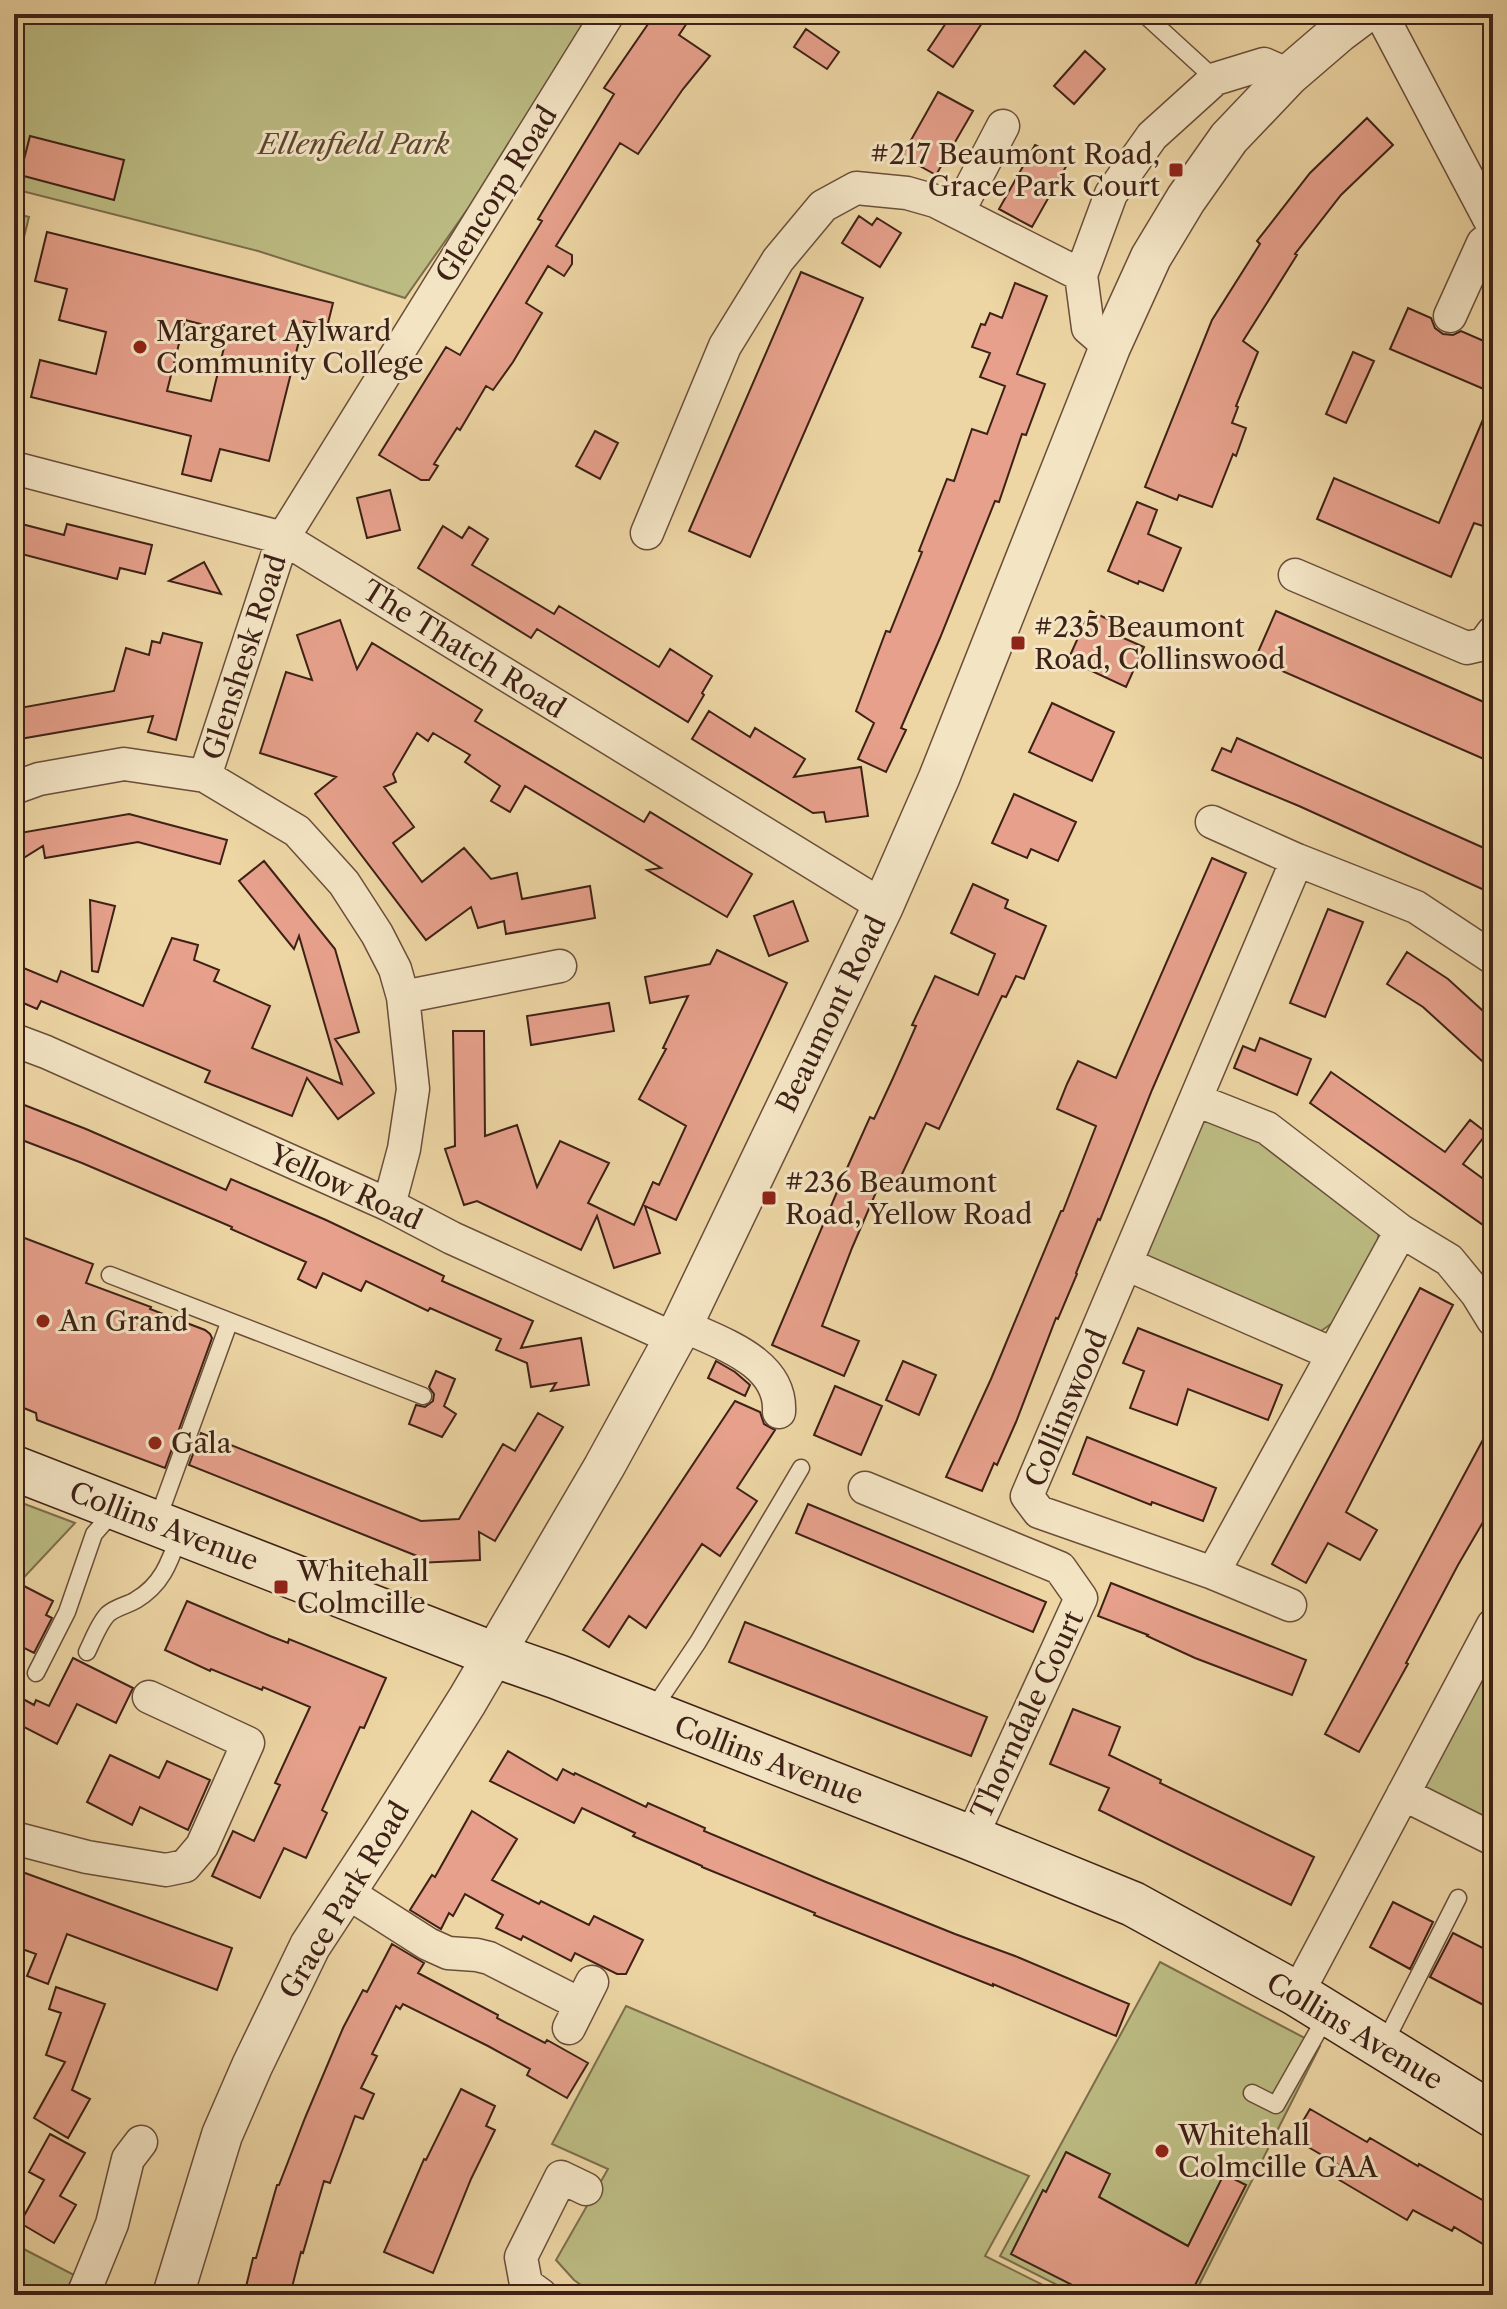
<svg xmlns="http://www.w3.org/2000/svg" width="1507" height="2309" viewBox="0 0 1507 2309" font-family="'Libre Caslon Text',serif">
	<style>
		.green { fill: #bcbc83; stroke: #7d6e4c; stroke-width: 2 }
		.building { fill: #e6a08b; stroke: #3e2116; stroke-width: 2; fill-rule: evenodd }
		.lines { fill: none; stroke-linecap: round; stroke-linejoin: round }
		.service-casing { stroke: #6a4e3a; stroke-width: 19 }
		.minor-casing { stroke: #6a4e3a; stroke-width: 35 }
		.tertiary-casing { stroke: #6a4e3a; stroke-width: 43 }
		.secondary-casing { stroke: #3e2116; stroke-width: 47 }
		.service { stroke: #f3e4c4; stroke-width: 16 }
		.minor { stroke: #f3e4c4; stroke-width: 32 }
		.tertiary { stroke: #f3e4c4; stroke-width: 40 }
		.secondary { stroke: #f3e4c4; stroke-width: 44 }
		.poi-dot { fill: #8f2418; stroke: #f3e4c4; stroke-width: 3 }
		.labels { text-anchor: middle; stroke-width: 6; stroke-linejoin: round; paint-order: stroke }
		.park-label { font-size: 28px; font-style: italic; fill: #5e4831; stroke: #f3e4c4 }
		.poi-label { font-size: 28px; fill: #3e2116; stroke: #f3e4c4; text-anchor: start }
		.street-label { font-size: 28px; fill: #3e2116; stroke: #f3e4c4 }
	</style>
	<rect width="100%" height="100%" fill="#edd5a4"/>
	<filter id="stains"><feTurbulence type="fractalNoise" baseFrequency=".0025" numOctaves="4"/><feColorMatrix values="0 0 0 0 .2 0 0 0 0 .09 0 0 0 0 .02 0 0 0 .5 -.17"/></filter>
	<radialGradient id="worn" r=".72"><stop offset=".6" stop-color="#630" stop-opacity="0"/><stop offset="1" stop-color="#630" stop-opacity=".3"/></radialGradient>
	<path class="green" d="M14,14H605L405,298L258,251L14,189Z
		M14,213L29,217L14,277Z
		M1206,1120L1235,1123L1379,1232L1377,1244L1338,1319L1321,1331L1309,1330L1146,1258L1148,1232L1199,1121Z
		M14,1500L75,1523L14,1588Z
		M1493,1652V1827L1423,1786Z
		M1160,1962L1320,2046L1194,2295H1077L1000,2256Z
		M626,2006L1029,2176L985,2256L1063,2295H595L574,2280L556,2260L608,2169L552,2144Z
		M14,2244L74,2275L64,2295H14Z"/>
	<path class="building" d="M655,14H693L679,35L710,56L683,89L638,154L620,143L556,246L572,255V264L564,276L548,266L526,303L542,313L513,362L493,390L486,386L460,430L457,428L434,464L438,466L429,480H421L379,455L446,347L460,355L542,221L538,219L614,94L604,88Z
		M952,14H988L953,67L928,50Z
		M806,29L839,52L827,69L794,47Z
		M1085,51L1105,69L1074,104L1054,86Z
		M938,92L973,111L936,175L902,156Z
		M1367,118L1393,145L1341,195L1295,254L1297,255L1243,341L1258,352L1236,406L1238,407L1232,423L1246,428L1236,456L1233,454L1212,507L1179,495L1177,500L1145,487L1212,320L1260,244L1257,241L1310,173Z
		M30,136L124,160L114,200L20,175Z
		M1035,145L1068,163L1032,227L999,209Z
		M859,216L872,225L877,218L901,233L880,267L842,243Z
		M47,232L333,303L327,327L304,321L269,461L220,449L211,481L182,474L191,436L31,397L40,360L96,374L106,332L59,320L67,289L35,281ZM185,320L228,331L211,401L167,391Z
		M801,272L863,298L750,557L689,531Z
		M1015,283L1047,296L1017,374L1045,384L1026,435L1022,434L999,502L995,501L940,638L901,728L906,730L886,772L858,759L874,723L856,711L886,631L890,632L922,552L919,551L947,479L954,481L972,429L987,434L1005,386L980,377L990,353L972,347L981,324L985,325L990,313L1002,318Z
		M1408,308L1431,318L1435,328L1443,334L1453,335L1461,331L1493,345V393L1390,349Z
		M1353,352L1374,361L1346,423L1326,414Z
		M1493,396V502L1483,526L1474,523L1451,577L1317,519L1334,478L1439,523Z
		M595,431L618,443L600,479L576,466Z
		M390,490L400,530L367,538L357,498Z
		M1137,502L1157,510L1148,534L1181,548L1163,591L1139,581L1138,584L1108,571Z
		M14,522L64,535L67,524L152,545L145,574L120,568L117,579L14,552Z
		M443,526L462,538L469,527L488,539L472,565L554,614L559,606L659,667L670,649L712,676L702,693L704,695L688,722L537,629L531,638L418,568Z
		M204,562L221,594L169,581Z
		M1090,611L1125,627L1121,637L1144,647L1126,687L1068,660Z
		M1276,611L1493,706V763L1255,659Z
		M340,620L357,669L372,643L482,710L475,721L644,822L650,812L752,874L727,917L647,870L661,868L525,786L510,812L491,801L500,786L465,762L470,755L433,733L428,741L417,733L393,774L396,782L384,787L414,827L393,843L422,882L464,848L491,879L517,873L522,899L590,886L595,918L506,934L504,921L478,928L471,907L426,940L315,794L336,777L260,753L286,672L312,680L297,635Z
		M163,633L202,643L176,740L148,732L153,716L14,740V709L114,691L126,648L149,655L152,641L160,643Z
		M1052,703L1114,732L1092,781L1029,752Z
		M709,711L750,737L755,728L805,759L794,777L861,767L868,816L826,822L824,812L813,813L692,739Z
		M1237,738L1493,852V894L1299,806L1212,770L1222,748L1231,752Z
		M1014,794L1076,822L1058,861L1031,849L1027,858L992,843Z
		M129,814L227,840L220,864L138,842L45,858L43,846L14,864V834Z
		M1212,858L1246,873L1152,1090L1100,1220L1098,1219L1076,1273L1077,1274L1058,1319L1056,1318L1016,1422L997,1465L994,1463L982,1491L946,1477L991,1379L1061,1211H1063L1096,1126L1057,1109L1067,1084L1078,1061L1116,1078Z
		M264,861L335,949L347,991L359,1032L335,1039L374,1093L338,1119L307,1078L292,1116L205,1082L210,1071L41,1001L37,1009L14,999V964L57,982L61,971L143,1006L172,938L198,945L194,960L219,970L214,981L270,1006L252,1048L342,1084L299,936L294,949L239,881Z
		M973,884L1008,900L1005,908L1046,926L1024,979L1016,976L1006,997L1002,996L939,1129L926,1123L895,1189L880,1183L852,1248L822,1326L859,1341L844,1376L772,1345L848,1166L870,1117L874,1119L893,1078L916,1026L912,1025L935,976L978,995L995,954L951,933Z
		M90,900L115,906L98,972L92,971Z
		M793,901L808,941L769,956L754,916Z
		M1328,909L1363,922L1325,1017L1290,1003Z
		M717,950L787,983L676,1220L645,1206L660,1253L614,1268L597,1216L581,1250L477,1201L464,1205L445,1149L455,1146L453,1031H484L485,1136L517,1125L537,1187L560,1141L609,1163L588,1203L634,1225L653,1182L659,1185L686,1126L639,1099L666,1049L663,1048L688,996L650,1003L645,977L710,964Z
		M1407,952L1448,979L1493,1020V1071L1423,1007L1387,984Z
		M609,1003L614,1031L531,1045L527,1016Z
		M1260,1038L1311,1059L1297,1095L1234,1068L1243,1046L1255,1051Z
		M1331,1072L1445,1152L1470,1120L1487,1133L1463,1164L1493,1186V1232L1310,1103Z
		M14,1101L86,1129L226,1190L231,1179L326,1220L444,1276L442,1281L533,1321L521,1348L581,1338L589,1385L551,1391L556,1383L531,1387L527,1363L496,1350L501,1339L430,1308L428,1311L366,1281L361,1291L323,1273L316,1288L298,1279L306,1262L231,1229L232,1227L82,1163L14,1137Z
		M14,1234L93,1264L86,1283L151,1307L150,1309L205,1330L210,1334L212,1338L165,1468L37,1420L36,1413L14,1404Z
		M1420,1288L1453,1305L1346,1512L1377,1530L1360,1560L1328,1543L1306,1583L1272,1564Z
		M1138,1328L1282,1385L1268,1420L1188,1389L1177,1425L1130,1408L1144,1371L1123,1363Z
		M716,1361L735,1372L750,1385L745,1396L708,1378Z
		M903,1361L936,1375L919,1415L886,1400Z
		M436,1371L455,1379L444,1406L456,1414L442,1437L409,1424L416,1405L425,1407L433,1401L434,1394L429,1387Z
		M835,1386L882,1406L861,1455L814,1435Z
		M735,1401L760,1412L764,1424L775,1430L737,1488L757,1501L720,1556L702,1544L646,1628L629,1616L609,1647L583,1630Z
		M538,1413L563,1427L495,1541L479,1532L480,1560L417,1563V1556L189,1465L201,1433L421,1521L459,1519L503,1444L515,1451Z
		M1493,1421V1505L1458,1565L1406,1663L1408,1664L1359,1752L1325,1734Z
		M1087,1437L1216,1488L1203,1521L1152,1502L1151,1505L1073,1474Z
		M808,1504L1046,1602L1033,1632L796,1533Z
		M1111,1583L1306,1660L1292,1695L1195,1658L1147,1636L1148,1635L1098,1616Z
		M24,1586L53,1601L46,1615L52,1618L34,1653L14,1643V1606Z
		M187,1601L270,1636L288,1643L289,1639L386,1678L364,1728L360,1727L322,1810L327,1813L306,1858L284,1848L260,1898L212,1876L233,1831L254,1841L280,1785L275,1783L310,1707L263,1687L262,1690L211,1669L210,1671L165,1650Z
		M745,1622L987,1717L971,1756L729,1662Z
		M73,1658L133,1688L116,1723L77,1704L57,1744L14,1722V1694L34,1705L36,1700L49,1706Z
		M1073,1709L1120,1727L1109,1755L1161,1780L1160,1783L1314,1857L1291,1905L1099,1810L1109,1788L1050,1764Z
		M508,1751L557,1780L563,1769L574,1775L575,1773L646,1807L648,1803L705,1828L704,1831L826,1882L955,1934L1015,1956L1129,2004L1116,2036L993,1984V1986L814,1915L815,1913L702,1867V1866L633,1836L635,1833L582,1808L574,1823L490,1781Z
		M110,1755L159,1778L167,1761L210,1780L188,1830L140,1807L132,1825L87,1802Z
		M472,1811L517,1839L492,1880L539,1904L541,1901L589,1925L594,1916L643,1940L626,1974H617L575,1953L571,1961L523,1936L521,1940L496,1928L503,1915L465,1894L453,1916L449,1913L441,1929L410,1910L432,1875L435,1877Z
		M14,1869L232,1948L217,1990L67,1934L48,1984L27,1976L36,1954L14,1946Z
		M1393,1902L1433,1922L1410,1969L1370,1947Z
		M1453,1933L1493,1953V2010L1430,1977Z
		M392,1944L424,1963L418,1973L498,2015L497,2018L545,2043L547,2040L588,2063L567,2098L527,2075L530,2069L488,2046L403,2004L400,2009L396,2006L372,2054L377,2056L361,2088L374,2094L363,2119L355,2116L330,2183L324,2181L303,2253L301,2252L290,2295H244L253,2258H256L277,2185H279L305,2118L343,2028L363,1990L367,1992Z
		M56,1987L105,2004L72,2090L90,2099L68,2138L34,2118L65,2062L46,2055L61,2013L49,2009Z
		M461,2089L495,2106L486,2126L495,2130L471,2179L433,2273L384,2252L424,2159L426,2160Z
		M1310,2109L1367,2142L1370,2138L1418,2166L1419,2164L1493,2206V2250L1454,2227L1452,2231L1413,2210L1407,2220L1336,2178L1342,2167L1293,2138Z
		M50,2134L85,2153L60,2196L76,2205L54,2243L20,2223L44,2180L29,2172Z
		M1066,2152L1110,2174L1099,2197L1188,2246L1224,2174L1246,2185L1190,2295H1092L1011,2254L1043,2190L1046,2192Z"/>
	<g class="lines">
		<g class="service-casing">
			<path id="service" d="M1144,14L1215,79
				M110,1275L423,1396
				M157,1521L229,1323
				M87,1652C93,1640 99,1623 108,1614C116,1607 128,1605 136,1600C163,1584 170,1561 180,1533
				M36,1673L67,1612L94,1534L115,1510
				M651,1712L698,1642L801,1468
				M1383,2046L1458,1898
				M1252,2093L1276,2105L1327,2015"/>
		</g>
		<g class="minor-casing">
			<path id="minor" d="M1381,14L1493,226
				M958,212L1003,126
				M1450,316L1483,243L1493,236
				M1110,347L1088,328L1081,275L1111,194L1152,136L1215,79L1264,64L1289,75
				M14,468L283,538L883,906
				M647,533L725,346L778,260L823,206L856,188L907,193L935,201L1081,275
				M1295,575L1467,648L1484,644L1493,632
				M205,776L283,538L608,14
				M14,788L39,779L124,764L205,776L297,831L344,883L377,934L395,969L403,997L413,1089L404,1149L389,1205
				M1212,822L1297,860L1416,907L1493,958
				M403,997L560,966
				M14,1040L46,1052L389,1205L452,1238L675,1339
				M1196,1100L1267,1128L1401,1231L1449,1260L1477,1294L1493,1320
				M1126,1264L1333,1354
				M682,1325C719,1343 782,1361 779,1412
				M865,1488L1060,1568L1081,1598L971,1838
				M1213,1573L1401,1231
				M1290,1605L1213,1573L1039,1512L1027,1496L1297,860
				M1403,1794L1493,1839
				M14,1838L87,1857L166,1870L185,1866L202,1846L248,1743L149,1697
				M345,1891L428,1944L448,1953L477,1955L489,1958L580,2004
				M1297,1994L1493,1625
				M569,2028L592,1982
				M83,2295L112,2224L128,2159L141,2142
				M541,2295L526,2284L521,2257L561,2177L586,2189"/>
		</g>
		<g class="tertiary-casing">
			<path id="tertiary" d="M173,2295L222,2135L252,2066L310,1946L384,1833L467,1701L604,1467L682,1325L883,906L939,778L1110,347L1151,257L1186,199L1229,138L1289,75L1339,32L1363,14"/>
		</g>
		<g class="secondary-casing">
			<path id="secondary" d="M14,1468L495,1655L558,1677L971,1838L1133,1904L1297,1994L1493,2115"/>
		</g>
		<use href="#service" class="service"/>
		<use href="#minor" class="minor"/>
		<use href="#tertiary" class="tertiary"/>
		<use href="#secondary" class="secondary"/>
	</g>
	<g class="poi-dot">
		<rect x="1168" y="162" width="16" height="16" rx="4"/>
		<circle cx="140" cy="347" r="8"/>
		<rect x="1010" y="635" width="16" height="16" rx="4"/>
		<rect x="761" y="1190" width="16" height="16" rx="4"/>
		<circle cx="43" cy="1321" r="8"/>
		<circle cx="155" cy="1443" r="8"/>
		<rect x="273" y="1579" width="16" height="16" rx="4"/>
		<circle cx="1162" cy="2151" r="8"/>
	</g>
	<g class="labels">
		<g class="park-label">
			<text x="354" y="154">Ellenfield Park</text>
		</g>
		<g class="poi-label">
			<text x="1160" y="164" text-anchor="end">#217 Beaumont Road,<tspan x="1160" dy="32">Grace Park Court</tspan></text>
			<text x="156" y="341">Margaret Aylward<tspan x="156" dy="32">Community College</tspan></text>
			<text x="1034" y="637">#235 Beaumont<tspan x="1034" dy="32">Road, Collinswood</tspan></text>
			<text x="785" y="1192">#236 Beaumont<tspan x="785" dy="32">Road, Yellow Road</tspan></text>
			<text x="59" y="1331">An Grand</text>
			<text x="171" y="1453">Gala</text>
			<text x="297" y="1581">Whitehall<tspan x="297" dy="32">Colmcille</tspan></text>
			<text x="1178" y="2145">Whitehall<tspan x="1178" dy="32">Colmcille GAA</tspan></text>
		</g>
		<g class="street-label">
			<text transform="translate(496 194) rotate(-58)" y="10">Glencorp Road</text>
			<text transform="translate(464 649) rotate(32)" y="10">The Thatch Road</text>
			<text transform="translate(244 657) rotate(-72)" y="10">Glenshesk Road</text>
			<text transform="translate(831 1014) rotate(-64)" y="10">Beaumont Road</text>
			<text transform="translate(346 1187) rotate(25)" y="10">Yellow Road</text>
			<text transform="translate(1066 1408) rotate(-67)" y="10">Collinswood</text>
			<text transform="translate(164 1526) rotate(21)" y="10">Collins Avenue</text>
			<text transform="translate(1027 1715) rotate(-65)" y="10">Thorndale Court</text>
			<text transform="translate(769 1760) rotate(21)" y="10">Collins Avenue</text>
			<text transform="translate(344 1900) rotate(-59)" y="10">Grace Park Road</text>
			<text transform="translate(1355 2031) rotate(31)" y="10">Collins Avenue</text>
		</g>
	</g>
	<rect width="1507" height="2309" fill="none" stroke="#edd5a4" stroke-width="48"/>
	<rect x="16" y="16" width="1475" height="2277" fill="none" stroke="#3e2116" stroke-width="4"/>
	<rect x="24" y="24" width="1459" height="2261" fill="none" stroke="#3e2116" stroke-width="2"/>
	<rect width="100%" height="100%" filter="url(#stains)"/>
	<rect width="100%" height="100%" fill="url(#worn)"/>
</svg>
